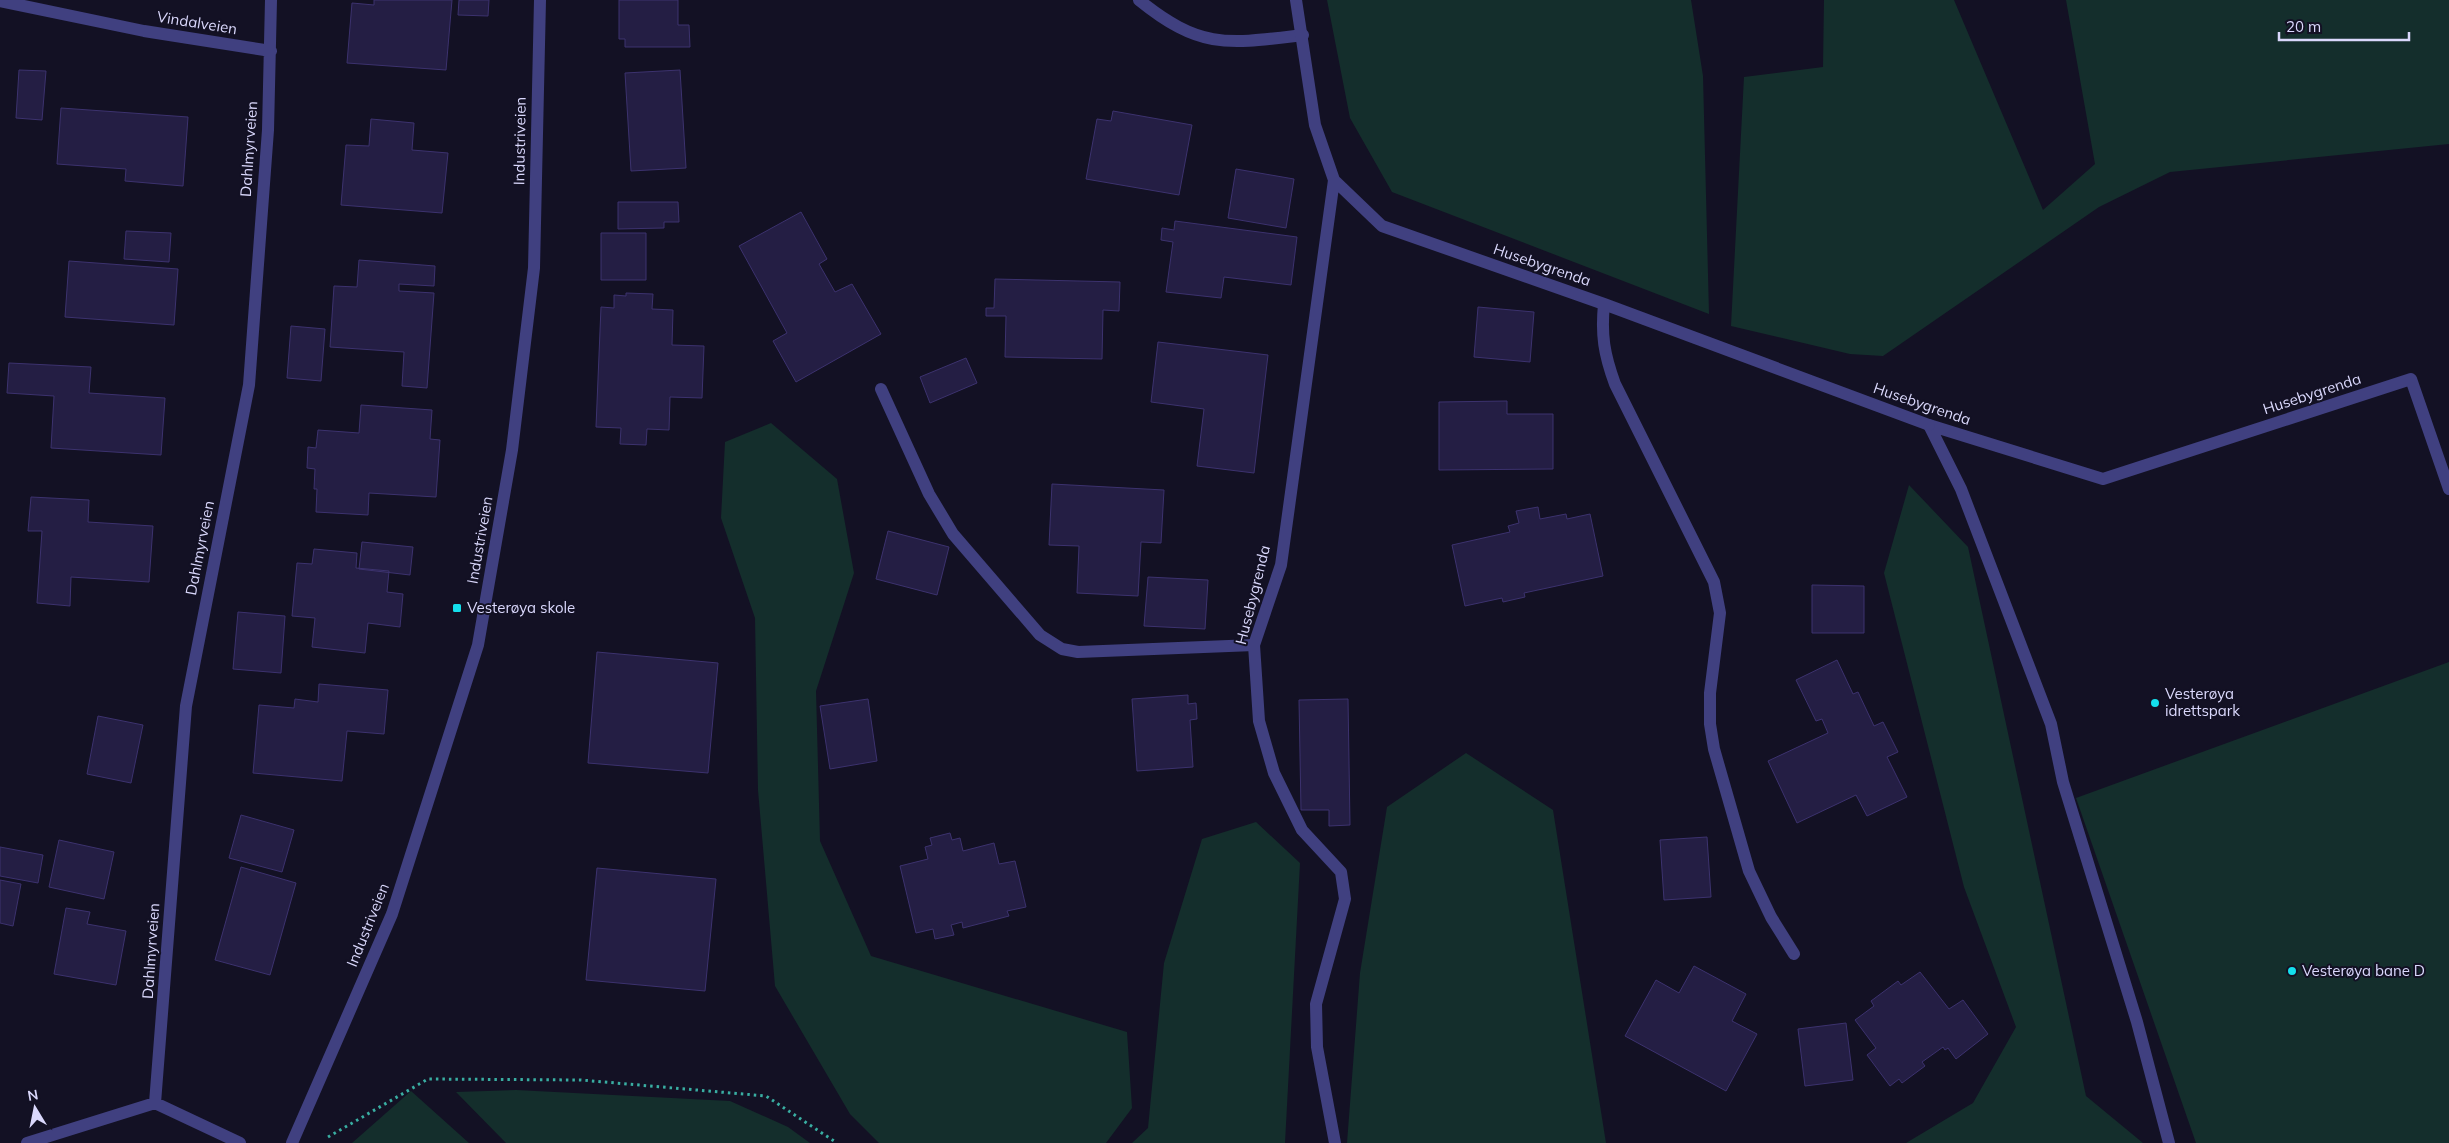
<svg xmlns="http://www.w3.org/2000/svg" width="2449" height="1143" viewBox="0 0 2449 1143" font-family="Mulish,sans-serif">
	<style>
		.green { fill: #142e2c }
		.building { fill: #241e44; stroke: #3c326e }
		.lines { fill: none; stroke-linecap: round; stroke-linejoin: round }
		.path { stroke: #39aea2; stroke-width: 3; stroke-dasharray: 2.5 4; stroke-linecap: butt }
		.service { stroke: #404080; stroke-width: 12 }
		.minor { stroke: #404080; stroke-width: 12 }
		.poi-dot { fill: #14dfec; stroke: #131124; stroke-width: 2 }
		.labels { text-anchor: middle; stroke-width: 4; stroke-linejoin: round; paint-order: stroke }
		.street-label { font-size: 15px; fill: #dad8fc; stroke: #131124 }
		.poi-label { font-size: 15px; fill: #dad8fc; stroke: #131124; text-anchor: start }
	</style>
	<rect width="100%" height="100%" fill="#131124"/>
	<path class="green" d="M1327,0H1691L1703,76L1709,314L1392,192L1350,118Z
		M1824,0H1954L2043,210L2095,164L2066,0H2449V144L2170,172L2099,207L1883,356L1850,354L1731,326L1744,77L1823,67Z
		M771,423L837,479L854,573L816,691L820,841L871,956L1127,1032L1132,1108L1106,1143H879L850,1114L775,986L758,790L755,618L721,518L725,442Z
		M1909,485L1968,547L2086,1096L2143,1143H1906L1973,1103L2016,1027L1964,887L1884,573Z
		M2449,662V1143H2196L2076,798Z
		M1466,753L1553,810L1606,1143H1347L1360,973L1387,807Z
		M1256,822L1300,863L1285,1143H1132L1148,1128L1164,963L1202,839Z
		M516,1090L730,1101L788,1127L810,1143H506L456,1092Z
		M411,1091L469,1143H352Z"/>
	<path class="building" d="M374,0H452L446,70L347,63L352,3L374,5Z
		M459,0H489L488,16L458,15Z
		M619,0H678V25H689L690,47H625V39H619Z
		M19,70L46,71L42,120L16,118Z
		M680,70L686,168L631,171L625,73Z
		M61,108L188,117L183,186L125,181L126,169L57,164Z
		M1113,111L1192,125L1179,195L1086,179L1097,119L1111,121Z
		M371,119L414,123L412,150L448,153L442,213L341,205L346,145L369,146Z
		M1236,169L1294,179L1286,228L1228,218Z
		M618,202H678L679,222H664V228L618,229Z
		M801,212L827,259L819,264L835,292L852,284L881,334L796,382L773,341L787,333L739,246Z
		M1175,221L1297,237L1291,285L1224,277L1221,298L1166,292L1173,242L1161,240L1162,228L1174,230Z
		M126,231L171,233L169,262L124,259Z
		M601,233H646V280H601Z
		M359,260L435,266L434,286L399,284V291L434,293L427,388L402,386L404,352L330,347L334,286L357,287Z
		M69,261L178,269L174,325L65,317Z
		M995,279L1120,282L1119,311L1103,310L1102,359L1005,357L1006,316H986V308H994Z
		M626,293L653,294L652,309L673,310L672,345L704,346L702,398L670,397L669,430L647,429L646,445L620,444L621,428L596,427L601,307L614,308V295L626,296Z
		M1478,307L1534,312L1530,362L1474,357Z
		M291,326L325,329L321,381L287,378Z
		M1158,342L1268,355L1254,473L1197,466L1204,409L1151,402Z
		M966,358L977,383L930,403L920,377Z
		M9,363L91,367L89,393L165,398L161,455L51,448L54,396L7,393Z
		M1507,401V414H1553V469L1439,470V402Z
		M361,405L432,410L430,439L440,440L436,497L369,493L368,515L316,512L317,489H314L315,469L307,468L308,447L316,448L318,430L359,433Z
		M1052,484L1164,490L1161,543L1141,542L1138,596L1077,593L1079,546L1049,545Z
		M31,497L89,500L88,522L153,526L149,582L71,577L70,606L37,603L42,531H28Z
		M1538,507L1540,519L1566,514L1567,519L1590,514L1603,576L1524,593L1525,597L1503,602L1502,598L1465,606L1452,545L1510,532L1508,526L1519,523L1516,511Z
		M888,531L949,547L937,595L876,579Z
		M362,542L413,547L410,575L359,569Z
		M314,549L357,553L356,568L389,571L387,592L403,594L400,627L368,623L365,653L312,647L315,618L292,616L297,563L312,564Z
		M1148,577L1208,580L1205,629L1144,626Z
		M1812,585L1864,586V633H1812Z
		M238,612L285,616L281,673L233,669Z
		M597,652L718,663L708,773L588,763Z
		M1837,660L1853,694L1858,692L1874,726L1883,722L1898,752L1887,757L1907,797L1867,816L1856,795L1797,823L1768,761L1828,733L1822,719L1816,721L1796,680Z
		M319,684L388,690L384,734L347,731L342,781L253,773L259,705L294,708L295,699L318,702Z
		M1188,695V704L1196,703L1197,719L1190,720L1193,767L1137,771L1132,699Z
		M868,699L877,761L830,769L820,706Z
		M1348,699L1350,825L1329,826V810H1301L1299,700Z
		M98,716L143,725L131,783L87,774Z
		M241,815L294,830L282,872L229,858Z
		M950,833L952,840L960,838L963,851L994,843L999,864L1015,861L1026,907L1007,911L1009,916L963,928L962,922L951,925L954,935L935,939L933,929L916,933L900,866L928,859L925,847L932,845L930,838Z
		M1707,837L1711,897L1664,900L1660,840Z
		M59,840L114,852L104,899L49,887Z
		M0,847L43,855L38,883L0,876Z
		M241,867L296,883L270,975L215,960Z
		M597,868L716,879L705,991L586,980Z
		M0,880L21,884L13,926L0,923Z
		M66,908L90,912L87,924L126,931L116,985L54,974Z
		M1694,966L1746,994L1732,1021L1757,1034L1726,1091L1625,1036L1656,980L1679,993Z
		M1920,972L1949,1009L1963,1000L1988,1034L1956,1059L1948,1048L1945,1050L1943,1047L1922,1062L1925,1066L1902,1083L1899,1079L1890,1086L1867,1055L1876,1048L1855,1020L1874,1006L1871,1001L1898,981L1901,985Z
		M1846,1023L1853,1080L1805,1086L1798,1029Z"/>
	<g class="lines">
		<path class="path" d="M328,1137L428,1079L581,1080L766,1096L837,1143"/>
		<path class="service" d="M1139,0C1201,50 1228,44 1303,35
			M881,389L929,494L953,534L1040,635L1062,649L1078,652L1254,645
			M1929,425L1961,489L2051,724L2063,782L2137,1022L2169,1143
			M1929,425L2103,479L2411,379L2449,489"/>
		<path class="minor" d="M1296,0L1315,125L1334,180L1382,226L1604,304L1929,425
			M0,1L144,31L271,51
			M1334,180L1281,565L1254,645L1259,721L1274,773L1302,830L1341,872L1345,899L1316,1004L1317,1047L1335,1143
			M1604,304C1601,335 1604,354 1615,384L1714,582L1720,613L1710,693V724L1714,749L1749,871L1771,917L1794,954
			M155,1103L186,706L249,385L268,130L271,0
			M27,1143L155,1103L240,1143
			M292,1143L392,914L478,645L512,450L534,268L540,0"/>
	</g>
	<g class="poi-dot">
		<rect x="452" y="603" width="10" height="10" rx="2.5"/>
		<circle cx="2155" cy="703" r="5"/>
		<circle cx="2292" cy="971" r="5"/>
	</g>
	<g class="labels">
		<g class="street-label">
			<text transform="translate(197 23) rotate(9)" y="5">Vindalveien</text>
			<text transform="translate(520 141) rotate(-89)" y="5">Industriveien</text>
			<text transform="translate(249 149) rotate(-86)" y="5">Dahlmyrveien</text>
			<text transform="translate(1542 265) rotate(19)" y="5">Husebygrenda</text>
			<text transform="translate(2312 394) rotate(-18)" y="5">Husebygrenda</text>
			<text transform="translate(1922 404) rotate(19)" y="5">Husebygrenda</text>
			<text transform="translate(480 540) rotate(-80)" y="5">Industriveien</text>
			<text transform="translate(200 548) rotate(-79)" y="5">Dahlmyrveien</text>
			<text transform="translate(1253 595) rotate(-76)" y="5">Husebygrenda</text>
			<text transform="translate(368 925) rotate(-68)" y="5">Industriveien</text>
			<text transform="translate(151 951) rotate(-86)" y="5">Dahlmyrveien</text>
		</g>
		<g class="poi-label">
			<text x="467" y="613">Vesterøya skole</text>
			<text x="2165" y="699">Vesterøya<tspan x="2165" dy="17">idrettspark</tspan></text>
			<text x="2302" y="976">Vesterøya bane D</text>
		</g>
	</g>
	<g transform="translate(35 1108) rotate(350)" stroke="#131124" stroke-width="4" paint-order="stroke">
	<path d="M0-4L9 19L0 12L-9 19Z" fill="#dad8fc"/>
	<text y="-8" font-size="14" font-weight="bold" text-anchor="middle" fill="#dad8fc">N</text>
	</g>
	<path d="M2279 32v8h130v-8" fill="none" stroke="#dad8fc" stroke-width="2.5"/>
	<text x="2286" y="32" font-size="15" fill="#dad8fc" stroke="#131124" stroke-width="4" paint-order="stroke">20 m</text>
</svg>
